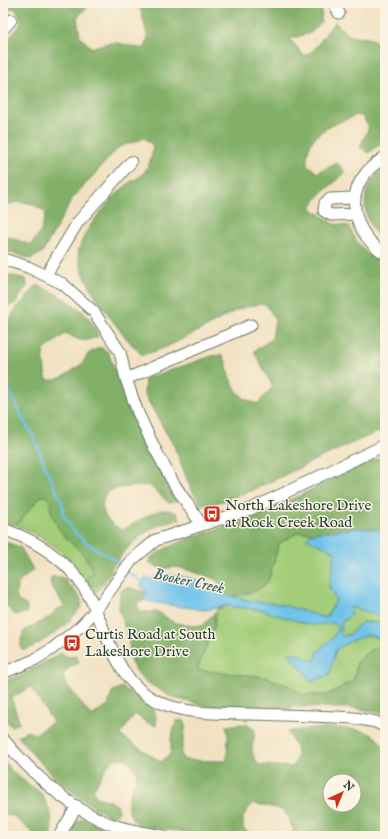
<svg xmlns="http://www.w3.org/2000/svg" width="388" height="839" viewBox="0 0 388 839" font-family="'IM FELL English',serif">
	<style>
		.green { fill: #a3cd78; stroke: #618556 }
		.forest { fill: #82b068; stroke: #50764e; fill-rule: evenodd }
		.water { fill: #6ec3eb; stroke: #468090 }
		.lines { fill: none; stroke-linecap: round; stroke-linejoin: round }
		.stream { stroke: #6ec3eb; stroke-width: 2.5 }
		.minor-casing { stroke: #687665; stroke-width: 13 }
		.minor { stroke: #fff; stroke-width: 11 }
		.labels { text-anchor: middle; stroke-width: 3; stroke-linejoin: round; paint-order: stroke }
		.poi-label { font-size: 15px; fill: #1f3d34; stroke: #fcf5e5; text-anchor: start }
		.water-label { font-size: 16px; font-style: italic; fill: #335e62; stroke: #fcf5e5 }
	</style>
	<rect width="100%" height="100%" fill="#fcf5e5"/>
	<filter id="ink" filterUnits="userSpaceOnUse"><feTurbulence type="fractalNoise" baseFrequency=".025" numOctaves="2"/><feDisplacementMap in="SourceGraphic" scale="8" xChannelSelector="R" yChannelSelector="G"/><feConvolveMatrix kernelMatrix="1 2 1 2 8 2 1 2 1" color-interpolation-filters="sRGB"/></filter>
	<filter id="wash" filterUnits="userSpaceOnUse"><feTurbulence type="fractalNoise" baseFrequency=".012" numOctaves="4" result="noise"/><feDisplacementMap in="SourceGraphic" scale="16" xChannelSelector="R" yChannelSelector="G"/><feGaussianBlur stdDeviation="0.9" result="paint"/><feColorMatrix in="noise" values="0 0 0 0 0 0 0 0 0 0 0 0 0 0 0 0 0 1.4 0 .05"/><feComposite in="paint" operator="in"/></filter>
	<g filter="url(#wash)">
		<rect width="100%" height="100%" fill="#f1e1c1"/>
		<path class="green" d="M52,459L105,578L111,569L113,573L96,592C88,590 78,568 71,561C56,545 37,534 17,525L19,522L3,481Z
			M298,532L314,533L307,538L335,552L329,587L336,601L326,618L231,597L256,591L268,582L279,544Z
			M227,606L262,610L310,625L333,623L338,626L335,636L318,651L315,663L298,654L312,681L329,675L336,649L355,639L370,635L380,639L385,636V645L370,650L357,662L354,680L327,695H302L289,686L266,677L197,670L214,627L217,609Z
			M350,607L385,617V624C379,624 374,622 368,622C358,622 352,633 343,637L340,633L342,621L346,620Z"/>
		<path class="forest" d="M3,3H91L77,18L80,37L92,48C100,45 109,42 117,43C128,44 134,49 145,48L148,38L139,3H322L321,22L312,32L290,39L304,56C318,51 324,33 335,22C339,26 343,31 347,34C360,42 370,30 385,51V140L369,153L360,147L369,127L362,116L357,115C332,125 305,132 307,164L317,173L337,163L345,172C332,188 321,188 311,208L334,224L349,226C357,245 366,256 385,264V429C357,441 329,453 301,467C269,482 237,500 202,506L191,489L174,446L144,394L145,379L212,356L221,355C227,360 227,365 228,372C233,389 241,399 257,404L273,387L254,351L272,339L275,319L266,304C237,305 228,316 204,328C185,338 163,350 142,355C124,338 72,273 79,249C85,227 110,199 128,184C131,181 135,180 138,178C149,170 152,158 153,146L145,138L119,147L72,199L43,252L31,259L3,250V238L9,237L31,245L41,231L46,213C30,200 23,201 3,205V46L21,24L20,16L14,8L3,11Z
			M385,167V243C360,221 357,188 385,167Z
			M3,274L26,279L27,286L15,304L3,307Z
			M37,285C59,295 92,310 98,336C85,343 79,341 66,333L43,351L45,372L47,380H55L63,377L82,364L89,353L100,347L108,352L126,401L176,501L169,503L149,485L125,487L108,491C96,508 105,521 122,530C134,525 154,509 165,510C169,510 174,512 177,513L180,519C148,525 132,541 113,566C108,572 105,580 97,585C92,588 88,583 86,578L93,573C88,553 72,547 61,532C53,522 51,509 48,497L41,496L17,525L3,523V330L16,309Z
			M385,455V473L382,480L385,488V530L355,528L314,533L298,532L279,544L268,582L256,591L231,597L221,594V585L215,579L185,569L176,567L162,569L150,563L149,559C172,540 222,529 250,518C296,499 339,475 385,455Z
			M3,541L20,547L33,569C22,584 14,577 17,600L27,606V613L15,615L3,603Z
			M51,577H62L80,597L82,605C72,623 43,643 25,650L21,648V639L25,630L50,617L57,609L65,607L50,583Z
			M127,587L146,592L144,600L137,604L139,612H158L173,622L185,625L202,626L215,612L214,627L197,670L266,677L289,686L303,695H327L354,680L357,662L370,650L385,645V714L356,708L207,706L173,698L143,680L131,663L129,642L119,609L120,592Z
			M61,653L68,657L76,655L79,663L70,667L63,674L64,681L91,716L108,706L112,692L122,687C136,696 160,707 156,726L146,722L135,714L120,735L161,762L171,753V740L176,721L183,720L186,723L181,755L184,760L225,761L227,759L228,734L226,726C232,725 242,723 248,725C260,728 252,740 252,748C252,755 255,760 259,765L293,767C301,751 296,746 287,732C307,728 358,724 374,736C378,739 382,744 385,748V836H289L294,830C291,825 289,817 285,812C282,808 259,805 252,803L243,817V828L252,836H216L139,826C118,806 132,796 137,773L132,764L124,758L114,759L106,768L93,790L96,797L108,800L118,806V813L111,817C74,798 43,769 18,736L27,731L35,734L53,722L31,687L11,698L20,723L12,726C0,720 3,695 3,681L22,675ZM330,781H354V805H330Z
			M3,759L13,773L41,793L51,814L52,834L50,836H36L13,816L3,813Z
			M83,819L127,836H70L77,821Z"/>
		<path class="water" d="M355,528L385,530V617L350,607L351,615L342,621L340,633L343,637L351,634L362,622L385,624V636L380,639L370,635L355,639L336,649L329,675L312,681L288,653L298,654L315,662L318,651L335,636L338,626L333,623L310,625L262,610L227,606L204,610L156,603L144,600L146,592L140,586L146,577L152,579L161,573L194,579L210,591L251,601L280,604L326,618L336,601L329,587L335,552L306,538L314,533Z"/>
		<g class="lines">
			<path class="stream" d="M3,377L24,422L33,435L47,471L63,505V514L75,533L88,544L114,559L122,567
				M127,572L145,583"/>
		</g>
	</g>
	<g filter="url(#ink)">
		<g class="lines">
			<g class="minor-casing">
				<path id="minor" d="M334,3L339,13
					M3,29L11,20
					M385,157C378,162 371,166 366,173C343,201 358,236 385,254
					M354,198L330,199L325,203L324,211L331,215L356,214
					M3,259L28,267L63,284L94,312L120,352L126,379L138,413L154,447L174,484L201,524
					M46,275L78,222L131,162
					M126,379L251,325
					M3,529C41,542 74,564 92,602C109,638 118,684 159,702C188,715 220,713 251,714C286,715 320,716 354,718L376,722L385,727
					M3,673L34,660L52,649L81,626L95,611L132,560L156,540L251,509L385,445
					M3,739C31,772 68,808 110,824C127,830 145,833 163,836
					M59,836L77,806"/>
			</g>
			<use href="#minor" class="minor"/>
		</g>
	</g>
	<defs>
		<g id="bus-square" transform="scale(0.9)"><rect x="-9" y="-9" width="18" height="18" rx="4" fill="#c8321e" stroke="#fcf5e5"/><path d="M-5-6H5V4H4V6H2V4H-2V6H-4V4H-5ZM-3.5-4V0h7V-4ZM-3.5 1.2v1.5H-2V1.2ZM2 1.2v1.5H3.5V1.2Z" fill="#fff"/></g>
	</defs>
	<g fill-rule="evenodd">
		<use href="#bus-square" x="212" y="514"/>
		<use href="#bus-square" x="72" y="643"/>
	</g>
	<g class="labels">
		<g class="poi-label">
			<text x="225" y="510">North Lakeshore Drive<tspan x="225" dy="17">at Rock Creek Road</tspan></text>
			<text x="85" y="639">Curtis Road at South<tspan x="85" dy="17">Lakeshore Drive</tspan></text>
		</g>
		<g class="water-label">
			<text transform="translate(189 580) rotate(12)" y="6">Booker Creek</text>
		</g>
	</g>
	<rect width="388" height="839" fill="none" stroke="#fcf5e5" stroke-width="16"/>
	<g transform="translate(342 793) rotate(44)"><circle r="19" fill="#fcf5e5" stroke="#a4ab9e"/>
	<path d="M0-3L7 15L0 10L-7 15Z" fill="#c8321e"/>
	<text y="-6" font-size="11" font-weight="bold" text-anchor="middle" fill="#1f3d34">N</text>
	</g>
</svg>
